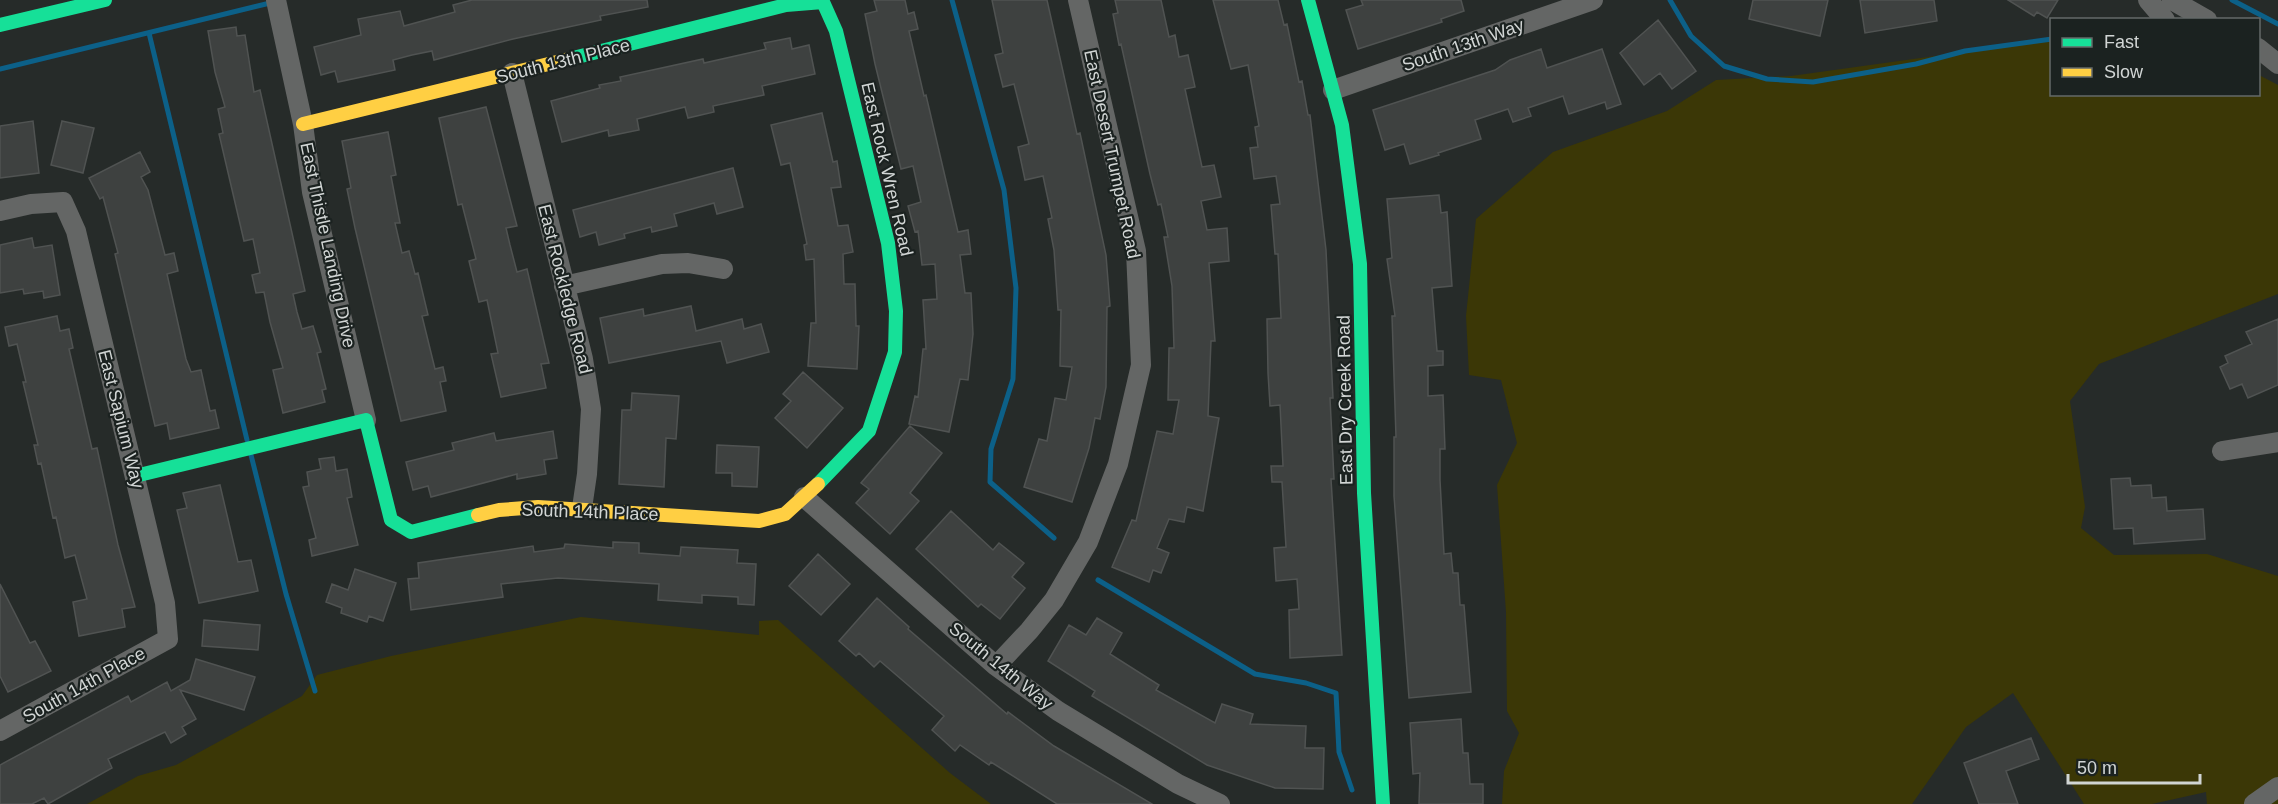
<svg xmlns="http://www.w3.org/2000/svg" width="2278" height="804" viewBox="0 0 2278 804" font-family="Helvetica,sans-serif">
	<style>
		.green { fill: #3b3706 }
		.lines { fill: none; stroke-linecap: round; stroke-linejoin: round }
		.stream { stroke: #0c6088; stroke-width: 5 }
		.building { fill: #3e4140; stroke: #505352; stroke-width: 1.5 }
		.street { stroke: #646665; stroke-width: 20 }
		.fast { stroke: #16e098; stroke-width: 14 }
		.slow { stroke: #ffcf43; stroke-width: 14 }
		.labels { text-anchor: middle; stroke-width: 4.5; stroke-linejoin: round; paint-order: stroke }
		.street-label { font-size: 18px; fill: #d1d5d4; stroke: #1b2220 }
	</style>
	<rect width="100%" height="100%" fill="#262b29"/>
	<path class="green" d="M2051,40L2052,94H2258L2259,75L2278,85V294L2099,364L2070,401L2085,507L2081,528L2114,555L2207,554L2278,576V804H2207L2206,792L2152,804H2084L2013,693L1966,727L1912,804H1502L1504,771L1519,733L1507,711L1506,612L1497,485L1517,443L1501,380L1469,375L1466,316L1476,219L1553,152L1667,111L1716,80L1791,76Z
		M581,617L759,635V621L778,620L950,773L991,804H87L138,776L176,765L302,696L317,675L391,656Z"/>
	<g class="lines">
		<path class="stream" d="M952,0L1004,190L1016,288L1013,379L991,449L990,482L1054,538
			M1670,0L1691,36L1724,66L1767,79L1813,82L1916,64L1965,51L2052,39
			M2232,0L2278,24
			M149,33L247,440
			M0,69L274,2
			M251,455L286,594L315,691
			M1098,580L1255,674L1306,683L1336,693L1339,752L1352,790"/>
	</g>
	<path class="building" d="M472,0H647L648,7L600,16L601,20L513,39L434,60L432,51L412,55L393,60L395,70L338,82L335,71L321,75L314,47L361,35L358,19L400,11L404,26L455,12L453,5Z
		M874,0H905L908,14L914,12L918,29L909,31L924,96L926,95L958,232L968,230L971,254L960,255L965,293H971L973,334L968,380L960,379L949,432L909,424L915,396L918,397L923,349H926L923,300L937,299L935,264L922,265L918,231L915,232L908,206L921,202L913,166L901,169L875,64L865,14L877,11Z
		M992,0H1047L1077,134L1080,133L1106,255L1110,306L1107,307L1106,387L1100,419L1095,418L1089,448L1072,502L1024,487L1039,439L1047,441L1055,398L1066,400L1072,367L1060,366L1061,310H1058L1054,250L1048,219L1052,218L1043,176L1025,180L1018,147L1029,144L1014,84L1003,87L995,55L1003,53Z
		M1115,0H1161L1169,37L1175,35L1179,57L1188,55L1195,87L1185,89L1202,167L1214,165L1221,197L1201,201L1207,230L1227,228L1229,261L1209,263L1215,341H1211L1208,416L1219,418L1203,511L1187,507L1184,522L1169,519L1157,548L1169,553L1161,573L1153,570L1149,582L1112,567L1132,520L1136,521L1157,431L1173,434L1179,400H1168L1169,348H1174L1172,286L1164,237H1168L1161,204L1158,205L1150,174L1121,44L1119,45L1113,14L1118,13Z
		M1213,0H1278L1284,25L1287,24L1299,82L1302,81L1308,115H1310L1326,250L1333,398H1330L1334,479H1331L1342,655L1290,658L1289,610L1299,609L1297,579L1276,581L1274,548L1286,547L1282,482H1272L1271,466H1283L1280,405L1270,406L1268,373L1267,319L1281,318L1278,254H1275L1271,205L1280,204L1276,176L1254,179L1250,148L1258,147L1255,127L1259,126L1248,65L1231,69Z
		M1361,0H1461L1464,11L1441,19L1442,22L1358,49L1346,10L1363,5Z
		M1753,0H1828L1820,36L1749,19Z
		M1860,0H1934L1937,21L1865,33Z
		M2008,0H2058L2047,18L2037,12L2034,16Z
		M1658,20L1696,71L1672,89L1660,73L1644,85L1620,53Z
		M236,27L237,36L245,35L254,92L260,90L305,291L293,294L297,312L302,329L313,326L321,352L317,353L326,389L322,390L325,402L283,413L273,370L283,368L270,322L264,292L256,293L252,275L260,273L253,239L244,241L219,134L223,133L218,109L225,107L215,72L208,31Z
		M790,38L792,49L809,45L815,74L762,86L764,95L713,106L714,112L688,118L685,107L637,119L639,130L609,136L608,130L562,142L551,101L600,88L599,85L621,81L620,77L703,59L704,63L766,49L764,43Z
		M1541,49L1547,68L1602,49L1621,104L1607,109L1605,102L1569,114L1563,96L1528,108L1531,116L1513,122L1508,109L1475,120L1481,139L1438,153L1439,155L1410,164L1404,144L1385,150L1373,110L1495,70L1510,60Z
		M486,107L517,226L506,228L510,245L517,272L527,269L549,363L541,364L546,388L501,397L491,354L498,353L487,300L479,302L469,261L476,259L462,204L458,205L439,118Z
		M822,113L833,162L837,161L841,187L831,188L838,226L848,225L853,252L843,254L844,284H855L856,326H859L857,369L808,366L811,323H816L814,259L806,260L804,245L807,244L790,163L781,165L771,125Z
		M33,121L39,173L0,178V126Z
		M62,121L94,128L83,173L51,165Z
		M388,132L396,175L391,176L400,223H395L402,253L409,251L415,274L418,273L428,315L422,316L435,369L443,367L446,381L440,382L446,411L401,421L355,228L347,189L351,188L342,141Z
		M140,152L150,172L141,177L148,190L165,255L174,253L178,271L167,274L186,359L191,372L201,370L210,411L215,410L219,428L170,439L167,423L155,426L115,254L118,253L103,197L100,199L89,178Z
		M733,168L743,207L717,214L714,203L674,214L677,226L652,232L651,227L624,234L625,238L599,245L596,232L580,237L573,210Z
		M1439,195L1441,213L1447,212L1452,286L1432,288L1437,351H1443V365L1428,366V396L1443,395L1445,449H1440V480L1444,554L1451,553L1453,573H1458L1460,605H1464L1471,692L1409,698L1394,496V437H1396L1392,316H1395L1387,259L1392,258L1387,199Z
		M32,238L34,248L52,245L60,295L44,298L43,291L24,294L23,289L0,293V245Z
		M691,306L696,331L742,319L744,329L761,324L769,352L727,363L721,341L609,363L600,318L643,309L644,316Z
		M57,316L60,331L69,329L73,348L69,349L92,449L97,448L118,545L135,607L122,609L125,627L79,636L73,602L87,599L75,555L65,558L56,517L53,518L41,463L38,464L34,445H38L23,382H26L17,344L9,346L5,327Z
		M2278,319V385L2248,398L2242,384L2230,389L2220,367L2228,363L2225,356L2252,344L2246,332Z
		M803,372L843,408L807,448L775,418L791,401L783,394Z
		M632,393L679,396L676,439L666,438L664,487L619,484L622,410H631Z
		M910,426L942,453L910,493L919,501L890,534L856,503L869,489L861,483Z
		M553,431L557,458L544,460L546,474L517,479V474L431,497L428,486L413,490L406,462L454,450L452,443L494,433L496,441Z
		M717,445L759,447L757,487L732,486V473H716Z
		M334,457L336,471L347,469L352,497L347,498L358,545L312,556L309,540L316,538L303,487L309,486L307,472L321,469L319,459Z
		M2130,478L2131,486L2151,485L2152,498L2166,497L2167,511L2203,509L2205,539L2134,544L2133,528L2114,529L2111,479Z
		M220,485L238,562L251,560L258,591L199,603L177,510L187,508L183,493Z
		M951,511L993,550L999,543L1024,563L1012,577L1025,588L1000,619L981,604L978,607L916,549Z
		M613,542L639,543V553L680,556L681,547L738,550L737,563L756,564L754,605L738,604V597L702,595V603L658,600L659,584L558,578L501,584L503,597L411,610L408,579L419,578L418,563L533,546L534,552L564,548L565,544L613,548Z
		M818,554L850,584L821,615L789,586Z
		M355,569L396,583L383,621L369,616L367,622L341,613L342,608L326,602L332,584L348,590Z
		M0,584L30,643L35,641L51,671L8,692L0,676Z
		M877,598L909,627L908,629L1007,714L1008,712L1054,746L1152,804H1057L991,762L989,765L960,745L955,751L932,730L944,716L880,661L874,667L859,653L856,656L839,641Z
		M1097,618L1122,633L1110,654L1159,685L1156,690L1215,723L1222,704L1253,714L1250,724L1306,726L1305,748H1324L1323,789L1275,788L1207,765L1092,696L1095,691L1048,661L1069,625L1086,635Z
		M204,620L260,625L258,650L202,646Z
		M196,659L255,677L244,710L180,690L196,719L182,727L186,734L171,743L165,732L108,759L112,768L48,804L44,798L32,804H0V765L128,696L131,702L167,682L171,691L190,680Z
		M1461,719L1463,753H1468L1470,784H1483V804H1419L1420,773L1413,774L1410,723Z
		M2031,738L2039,759L2006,771L2018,804H1979L1964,763Z"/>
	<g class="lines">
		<path class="street" d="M276,0L303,124L312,192L366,420
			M2148,0L2165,20
			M2172,0L2207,20
			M2258,48L2278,64
			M512,73L583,359L591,409L587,474L582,508
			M1333,90L1593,0
			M0,211L31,204L63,202L76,231L165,603L168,639L0,731
			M564,286L662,264L688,263L723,269
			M2222,451L2278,442
			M804,497L996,666L1058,711L1178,784L1220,804
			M996,666L1029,631L1054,600L1088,542L1118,464L1141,365L1136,251L1078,0
			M2254,804L2278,787"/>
		<path class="fast" d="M1308,0L1342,125L1360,264L1364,493L1383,804
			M0,25L105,0
			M569,59L786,5L823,2L836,31L888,243L896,311L895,352L869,431L818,484
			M135,476L366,420L391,520L411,532L478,515"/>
		<path class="slow" d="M303,124L569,59
			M478,515L499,510L538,507L759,521L785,514L818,484"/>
	</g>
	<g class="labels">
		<g class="street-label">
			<text transform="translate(1463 45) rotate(-19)" y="6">South 13th Way</text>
			<text transform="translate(563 61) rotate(-14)" y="6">South 13th Place</text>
			<text transform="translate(1112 154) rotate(78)" y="6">East Desert Trumpet Road</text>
			<text transform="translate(887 169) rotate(77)" y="6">East Rock Wren Road</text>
			<text transform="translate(328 245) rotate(78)" y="6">East Thistle Landing Drive</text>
			<text transform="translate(565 289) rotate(76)" y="6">East Rockledge Road</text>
			<text transform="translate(1345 400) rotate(-91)" y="6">East Dry Creek Road</text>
			<text transform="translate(121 419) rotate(76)" y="6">East Sapium Way</text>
			<text transform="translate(590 512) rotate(2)" y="6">South 14th Place</text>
			<text transform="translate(1001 666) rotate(39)" y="6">South 14th Way</text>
			<text transform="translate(84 685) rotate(-29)" y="6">South 14th Place</text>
		</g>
	</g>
	<rect x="2050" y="18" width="210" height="78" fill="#1b2220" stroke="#646a68" stroke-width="1.5"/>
	<rect x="2062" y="38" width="30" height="9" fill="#16e098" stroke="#646a68" stroke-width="1.5"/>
	<text x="2104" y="48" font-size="18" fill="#d1d5d4">Fast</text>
	<rect x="2062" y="68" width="30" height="9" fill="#ffcf43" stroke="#646a68" stroke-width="1.5"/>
	<text x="2104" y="78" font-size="18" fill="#d1d5d4">Slow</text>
	<path d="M2068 774v9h132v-9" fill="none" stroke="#d1d5d4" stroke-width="3"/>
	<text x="2077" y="774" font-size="18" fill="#d1d5d4" stroke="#1b2220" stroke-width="4.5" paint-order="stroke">50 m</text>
</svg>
